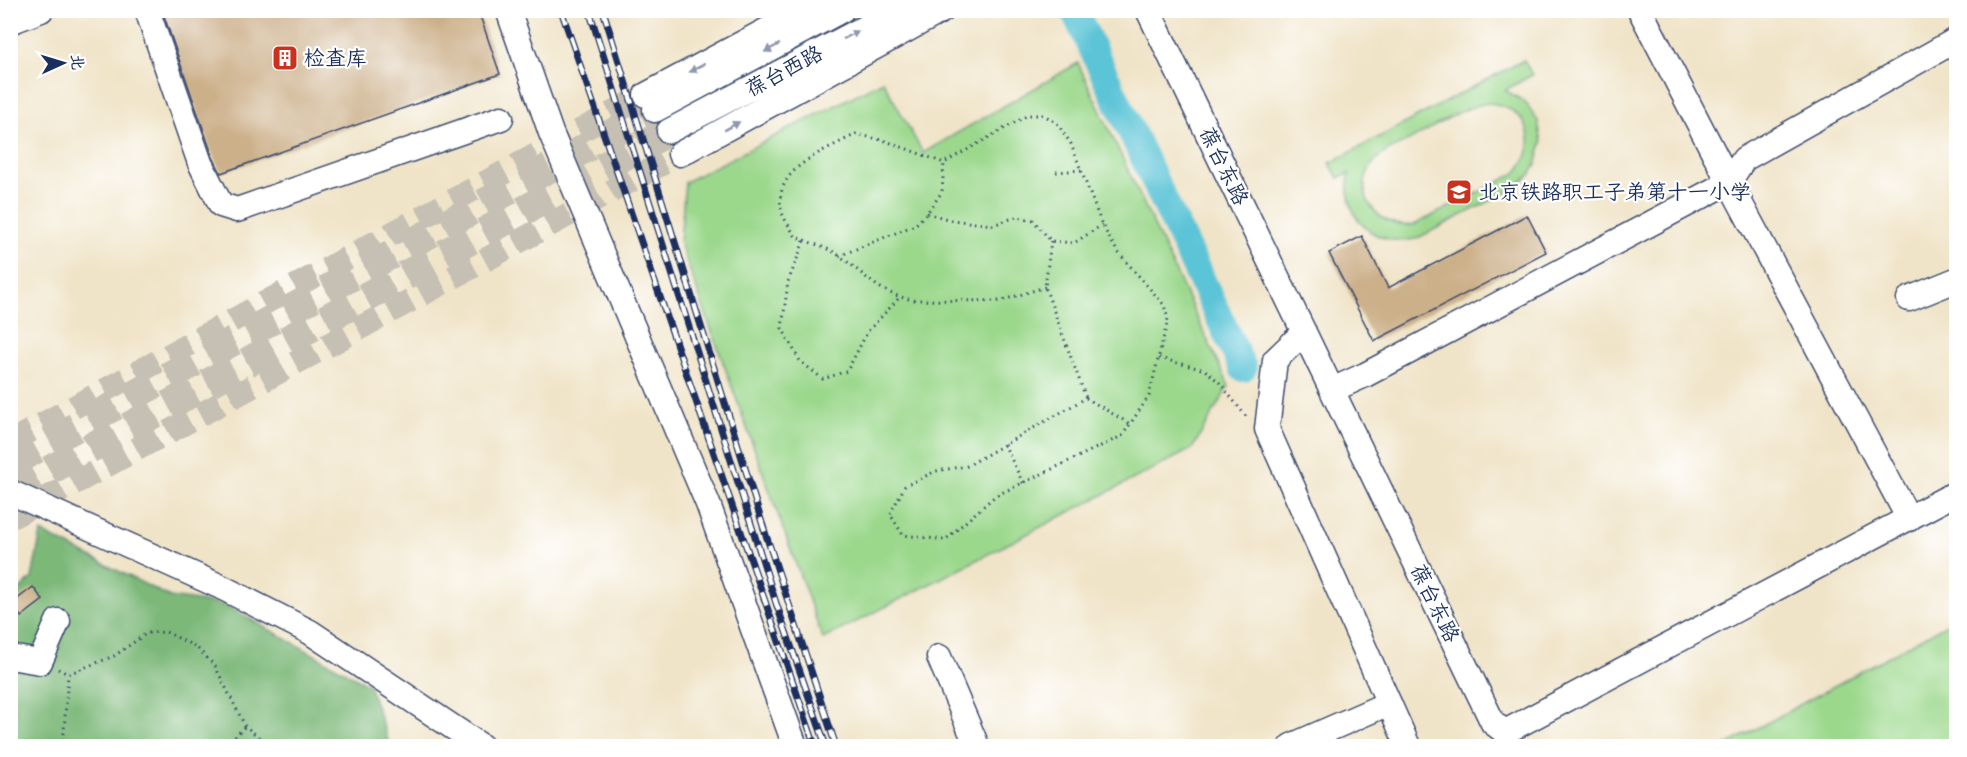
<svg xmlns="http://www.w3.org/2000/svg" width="1967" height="757" viewBox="0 0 1967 757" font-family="Delius,'LXGW WenKai TC',sans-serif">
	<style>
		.green { fill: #9bd88c; stroke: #5b8475; stroke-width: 1.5; fill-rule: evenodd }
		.forest { fill: #7cb878; stroke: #4c746b; stroke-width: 1.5 }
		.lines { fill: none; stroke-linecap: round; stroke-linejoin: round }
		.river { stroke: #5bc4d7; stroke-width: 28 }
		.building { fill: #ccb08a }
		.minor-tunnel { stroke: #c5c0b3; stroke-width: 24; stroke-dasharray: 24 12; stroke-linecap: butt }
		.major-tunnel { stroke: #c5c0b3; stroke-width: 30; stroke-dasharray: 30 15; stroke-linecap: butt }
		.minor-casing { stroke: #3b4a6e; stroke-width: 27 }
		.path { stroke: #3b4a6e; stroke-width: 3; stroke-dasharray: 1.5 4.5; stroke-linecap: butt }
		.minor { stroke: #fff; stroke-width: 24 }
		.rail-casing { stroke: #1b2f5e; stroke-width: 7 }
		.rail { stroke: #fff; stroke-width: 4.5; stroke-dasharray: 14; stroke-linecap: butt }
		.oneway { fill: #8d97ae }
		.labels { text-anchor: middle; stroke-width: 4.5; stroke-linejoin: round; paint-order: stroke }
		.poi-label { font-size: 21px; fill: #1b2f5e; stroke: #fff; text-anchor: start }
		.street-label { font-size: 21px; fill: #1b2f5e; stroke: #fff }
	</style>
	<rect width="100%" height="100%" fill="#fff"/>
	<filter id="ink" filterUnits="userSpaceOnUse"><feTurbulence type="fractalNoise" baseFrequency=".0167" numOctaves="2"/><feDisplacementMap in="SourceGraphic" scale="12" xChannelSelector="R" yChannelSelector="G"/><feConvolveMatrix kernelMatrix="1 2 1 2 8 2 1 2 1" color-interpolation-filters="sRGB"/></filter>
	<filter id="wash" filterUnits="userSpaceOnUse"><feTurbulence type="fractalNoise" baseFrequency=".008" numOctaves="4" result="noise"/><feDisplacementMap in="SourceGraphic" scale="24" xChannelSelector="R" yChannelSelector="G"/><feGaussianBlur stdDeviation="1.35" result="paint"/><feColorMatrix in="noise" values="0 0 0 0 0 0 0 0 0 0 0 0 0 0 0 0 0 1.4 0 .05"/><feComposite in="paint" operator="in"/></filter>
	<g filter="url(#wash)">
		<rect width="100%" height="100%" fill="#f0e4c8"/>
		<path class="green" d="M1524,60L1532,75L1505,90L1525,102L1538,121L1542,143L1536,165L1530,175L1513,189L1416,239C1371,247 1343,217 1349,173L1338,178L1330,163ZM1490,103C1528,108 1542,144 1516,173L1414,225C1375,230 1347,187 1378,158C1386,150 1400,145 1410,140C1435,127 1462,106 1490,103Z
			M1078,63L1229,386L1192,449L823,639L680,243L685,182L883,81L923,153Z
			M1956,619V746H1725Z"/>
		<path class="forest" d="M41,532L170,597L225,605L369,685L390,746H11V598L32,578Z"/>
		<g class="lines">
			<path class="river" d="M1074,10L1243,368"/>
		</g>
		<g id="blocks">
			<path class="building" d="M162,10H478L500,74L221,173L213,157Z
				M1527,215L1546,252L1374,341L1329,253L1362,236L1388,288Z
				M33,587L43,600L21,617L11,604Z"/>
		</g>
	</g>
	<g filter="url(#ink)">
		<use href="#blocks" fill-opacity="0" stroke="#3b4a6e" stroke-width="1.5"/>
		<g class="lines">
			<path class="minor-tunnel" d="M10,442L646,95
				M10,518L680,154"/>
			<path class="major-tunnel" d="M10,463L655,110
				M10,492L669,131"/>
			<g class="minor-casing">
				<path id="minor" d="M147,10L200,163L221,205L237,210L501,118
					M508,10L551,133L708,504L795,746
					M1148,10L1493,723L1505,732L1956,493
					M10,22L41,10
					M646,95L804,10
					M655,110L842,10
					M669,131L898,10
					M680,154L943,10
					M1909,299L1956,280
					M1304,332L1275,360L1267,429L1408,746
					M1332,390L1365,375L1729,182L1640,10
					M10,492L219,586L310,632L481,746
					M1909,519L1729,182L1744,159L1956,40
					M10,657L40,662L58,621
					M939,657L977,746
					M1291,746L1389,703"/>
			</g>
			<path class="path" d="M1056,172L1081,170
				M927,213L951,220L993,225L1016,217L1033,220L1051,241L1074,243L1102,225
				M804,241L788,282L782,328L800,361L823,379L847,371L868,331L900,297
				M1051,241L1045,287L1086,398
				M839,256L915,225L927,213L942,192L944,163
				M1045,287L1000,301L913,300C877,293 867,276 840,256C827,247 810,243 796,237C791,229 782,217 781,208C774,167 827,150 856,134L886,141L944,163L1028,115H1044L1057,123L1071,144L1102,225L1117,251L1164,305L1168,319L1149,396L1122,436L995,496L945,540L903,535L890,514L905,486L936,471L967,466L1086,398L1130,424
				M1159,358L1205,370L1219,382L1248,419
				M1004,444L1023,483
				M58,669L68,674L114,656L147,633L166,632L196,647L215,666L245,726L261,739L292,746
				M63,746L68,674
				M227,746L245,726"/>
			<use href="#minor" class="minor"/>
			<g class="rail-casing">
				<path id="rail" d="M561,10L815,746
					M589,10L776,603L826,746
					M603,10L763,526L836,746"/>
			</g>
			<use href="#rail" class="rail"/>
		</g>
		<defs><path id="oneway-solid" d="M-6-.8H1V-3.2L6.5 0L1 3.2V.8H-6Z" transform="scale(1.5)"/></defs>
		<g class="oneway">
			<use href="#oneway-solid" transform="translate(851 35) rotate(-28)"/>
			<use href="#oneway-solid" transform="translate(772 48) rotate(152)"/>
			<use href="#oneway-solid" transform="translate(697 68) rotate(152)"/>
			<use href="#oneway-solid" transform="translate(732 126) rotate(-29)"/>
		</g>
	</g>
	<defs>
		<g id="building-square" transform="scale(1.35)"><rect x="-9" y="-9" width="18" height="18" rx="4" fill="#c8321e" stroke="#fff"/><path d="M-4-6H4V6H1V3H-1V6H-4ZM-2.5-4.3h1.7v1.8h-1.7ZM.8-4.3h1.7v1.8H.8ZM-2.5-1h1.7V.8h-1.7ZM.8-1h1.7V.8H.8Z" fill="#fff"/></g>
		<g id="school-square" transform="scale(1.35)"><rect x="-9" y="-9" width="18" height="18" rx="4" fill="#c8321e" stroke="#fff"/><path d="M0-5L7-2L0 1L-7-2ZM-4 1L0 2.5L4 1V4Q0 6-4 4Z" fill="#fff"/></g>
	</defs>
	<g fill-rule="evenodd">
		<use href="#building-square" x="285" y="58"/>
		<use href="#school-square" x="1459" y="192"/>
	</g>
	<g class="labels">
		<g class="poi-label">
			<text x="304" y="65">检查库</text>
			<text x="1478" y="199">北京铁路职工子弟第十一小学</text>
		</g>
		<g class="street-label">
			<text transform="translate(784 71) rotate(-28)" y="7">葆台西路</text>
			<text transform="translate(1224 166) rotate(64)" y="7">葆台东路</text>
			<text transform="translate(1435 603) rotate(64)" y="7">葆台东路</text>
		</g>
	</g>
	<rect width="1967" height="757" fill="none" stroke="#fff" stroke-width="36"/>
	<g transform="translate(63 63) rotate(86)" stroke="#ffffff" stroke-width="4.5" paint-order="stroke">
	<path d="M0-4.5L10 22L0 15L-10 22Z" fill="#1b2f5e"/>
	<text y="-9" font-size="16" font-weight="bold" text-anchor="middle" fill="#1b2f5e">北</text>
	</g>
</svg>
